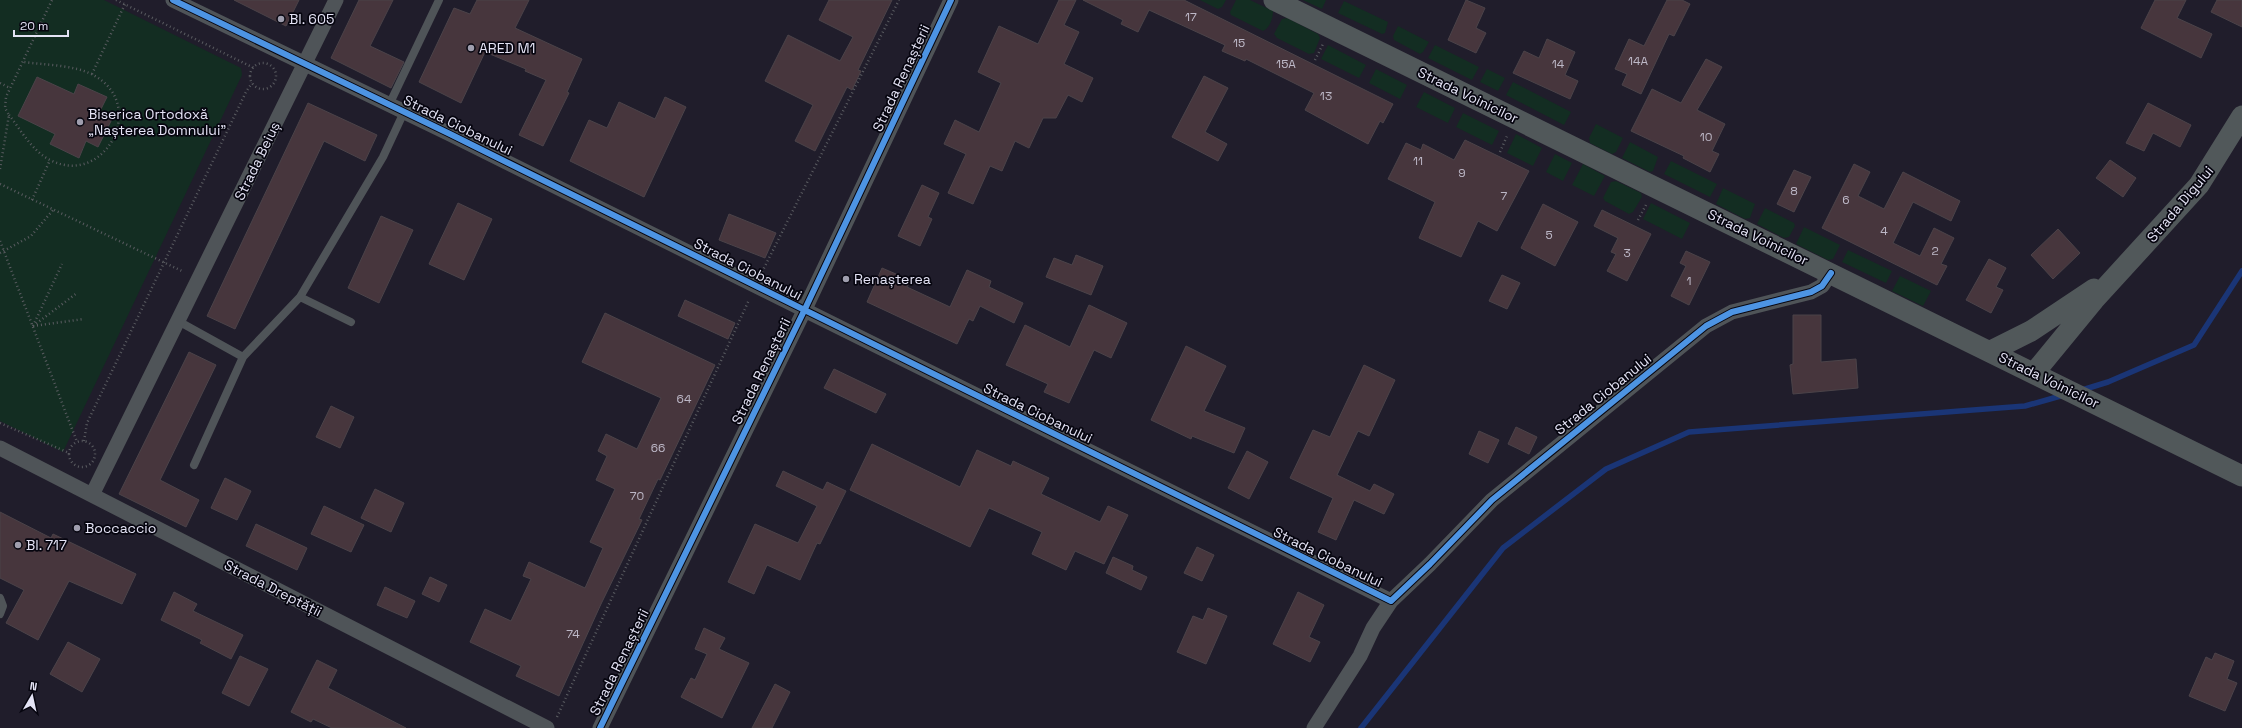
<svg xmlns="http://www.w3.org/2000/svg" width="2242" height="728" viewBox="0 0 2242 728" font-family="'Space Grotesk',sans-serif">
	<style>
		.green { fill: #132d22 }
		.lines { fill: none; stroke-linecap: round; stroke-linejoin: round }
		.stream { stroke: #1a3576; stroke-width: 5.5 }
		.building { fill: #47363d; stroke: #4b4349 }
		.path { stroke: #5a5c61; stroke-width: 2.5; stroke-dasharray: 1 3; stroke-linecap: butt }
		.lane { stroke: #4f5458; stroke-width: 8 }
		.street { stroke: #4f5458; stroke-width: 15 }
		.secondary { stroke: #51585a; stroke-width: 21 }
		.cycleway-casing { stroke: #06050f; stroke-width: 8 }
		.cycleway { stroke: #4d94e3; stroke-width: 6 }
		.poi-dot { fill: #9f9eae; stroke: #06050f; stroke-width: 1.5 }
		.labels { text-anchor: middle; stroke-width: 3.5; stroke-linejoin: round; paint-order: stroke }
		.number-label { font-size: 12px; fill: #bdb8c7 }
		.poi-label { font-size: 14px; fill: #e4e3f5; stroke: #06050f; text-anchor: start }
		.street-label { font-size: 14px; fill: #e4e3f5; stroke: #06050f }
	</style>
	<rect width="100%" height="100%" fill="#201d2b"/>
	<path class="green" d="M0,0H104L241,68L242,75L63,452L0,421Z
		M1200,0H1226L1222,7L1218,9Z
		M1236,0H1250L1273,11C1273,18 1270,28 1263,31L1231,15L1230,12Z
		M1303,0H1326L1322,9Z
		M1344,1L1388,22L1385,33L1382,34L1338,13Z
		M1287,18L1318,34L1320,38L1314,53L1309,54L1277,38L1274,34L1282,19Z
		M1398,26L1429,42L1423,52L1420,54L1394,40L1393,36Z
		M1328,45L1366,65L1359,78L1321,59Z
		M1435,45L1479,67L1472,80L1428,58Z
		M1376,69L1407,85L1400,99L1369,83Z
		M1487,69L1505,78L1498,91L1480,82Z
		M1513,82L1571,112L1564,125L1506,95Z
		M1424,92L1455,108L1448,123L1416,107Z
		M1463,113L1499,131L1492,145L1456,127Z
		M1596,124L1623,138L1616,152L1612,154L1590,143L1589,138Z
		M1516,134L1542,148L1533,166L1507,153Z
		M1630,142L1658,157L1653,171L1650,172L1622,158Z
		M1555,154L1572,163L1563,181L1546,172Z
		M1671,161L1717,184L1710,197L1664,174Z
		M1583,164L1605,176L1594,196L1572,185Z
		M1616,181L1641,193L1642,197L1633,212L1629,214L1605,201L1603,198L1611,182Z
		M1723,188L1755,204L1750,218L1745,219L1716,204Z
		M1651,203L1690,223L1682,239L1643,219Z
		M1765,208L1794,223L1795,226L1789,237L1784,238L1757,224Z
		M1804,227L1840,245L1833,259L1828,260L1796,244Z
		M1848,250L1892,271L1886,283L1842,262Z
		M1900,276L1931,291L1923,306L1892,291Z"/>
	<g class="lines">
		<path class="stream" d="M2082,390L2108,382L2194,345L2242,271
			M1361,728L1503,548L1606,469L1689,432L2025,406L2064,395"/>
	</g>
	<path class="building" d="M234,0H299L286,26Z
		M359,0H393L370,46L404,62L391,88L331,58Z
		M477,0H529L515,28L582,59L567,92L569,93L543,146L519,135L546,80L525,71L526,69L485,52L461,103L419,82L454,8L470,14Z
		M829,0H892L858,70L861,71L852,90L847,87L815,151L795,141L813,105L765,81L788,35L840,61L853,37L819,20Z
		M1059,0H1076L1064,25L1079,32L1064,64L1093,78L1082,102L1068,95L1056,118H1043L1029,148L1015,141L1002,171L990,166L973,204L948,193L966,154L944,144L955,120L979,132L1001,83L978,72L999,26L1038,44Z
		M1083,0H1184L1393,104L1383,123L1380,121L1368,144L1305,110L1314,93L1246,59L1245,61L1222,51L1225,45L1149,10L1138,32L1121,24L1123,20Z
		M1466,0L1485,8L1476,28L1486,33L1476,53L1448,40Z
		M1667,0H1682L1690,4L1674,36L1669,34L1641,94L1622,85L1627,74L1615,69L1629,39L1644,46Z
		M2155,0H2186L2177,18L2212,34L2201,58L2141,28Z
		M2217,0H2242V27L2211,12Z
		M1547,39L1575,52L1565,75L1578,81L1570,99L1513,73L1524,51L1539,58Z
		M1706,59L1722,67L1697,110L1725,124L1712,151L1719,154L1710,172L1683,158L1684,156L1631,131L1652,89L1681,103Z
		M1204,76L1228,88L1205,132L1227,144L1218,161L1172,137Z
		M37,77L74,94L78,84L107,97L99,113L112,119L98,147L86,141L79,158L50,144L55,134L18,116Z
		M665,97L686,107L644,197L570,161L589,120L607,128L619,102L655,119Z
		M308,103L377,135L365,161L324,141L235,329L207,316Z
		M2148,103L2191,125L2180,147L2153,133L2144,151L2126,143Z
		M1465,140L1529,171L1497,231L1478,221L1461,257L1419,238L1435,202L1388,179L1406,143L1421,150L1423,144L1454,160Z
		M2110,160L2136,178L2123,197L2096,178Z
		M1854,164L1870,172L1858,196L1884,209L1903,172L1960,201L1951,221L1913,202L1893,243L1920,256L1934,228L1954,238L1941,264L1947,266L1937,285L1822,228Z
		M1794,170L1811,177L1794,212L1777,204Z
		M922,185L939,193L928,217L932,219L920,246L898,236Z
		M458,203L492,219L464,280L429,264Z
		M1543,204L1578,222L1555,266L1521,248Z
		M1602,210L1651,234L1627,281L1607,271L1616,254L1611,252L1618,238L1594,226Z
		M729,214L776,233L765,258L719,240Z
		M381,216L413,230L379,303L348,288Z
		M2058,229L2080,253L2053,279L2031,255Z
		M1686,251L1710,262L1689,305L1671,296L1686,266L1680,263Z
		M1076,255L1103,266L1091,295L1046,277L1054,258L1072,265Z
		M1989,259L2006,268L1996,287L2003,290L1991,313L1966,300Z
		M882,268L910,280L907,287L950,307L967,270L991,281L989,287L1023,303L1014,323L980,306L973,321L969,319L957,344L867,302Z
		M1502,275L1520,283L1507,309L1489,301Z
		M685,300L735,323L728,339L678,316Z
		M1089,305L1127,323L1111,358L1094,350L1069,403L1044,392L1048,384L1006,365L1025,325L1070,347Z
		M605,313L715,365L660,480L658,479L639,519L642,520L601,604L559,696L516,676L521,666L470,642L485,609L511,621L531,579L523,576L529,562L585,588L603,548L590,542L615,489L596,480L607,456L598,451L606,434L637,449L661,398L582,362Z
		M1793,315H1821V362L1856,359L1858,388L1793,394L1790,365L1793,364Z
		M1186,346L1226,366L1204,411L1245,428L1234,453L1192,436L1191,439L1151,420Z
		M189,352L216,365L160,480L199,500L186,527L119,494Z
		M1364,365L1395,380L1369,436L1358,431L1337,475L1370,491L1374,484L1394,494L1384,514L1354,500L1336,540L1318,532L1333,498L1290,478L1313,430L1330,437Z
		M834,369L886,394L876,413L824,388Z
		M331,406L354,417L340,448L316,437Z
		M1516,427L1537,437L1529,454L1508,444Z
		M1479,431L1499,440L1488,463L1469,454Z
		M872,444L960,487L977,450L1011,466L1013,461L1049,478L1041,494L1100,522L1108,506L1128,515L1104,564L1075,551L1066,570L1032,554L1042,532L989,508L970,547L850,490Z
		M1247,451L1268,462L1249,499L1228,488Z
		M783,471L823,490L827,482L846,491L820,544L817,543L800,580L767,565L754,594L728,582L755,524L798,543L817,506L776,486Z
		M225,478L251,491L237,520L211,508Z
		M375,489L404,503L391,532L361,518Z
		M324,506L364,525L351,552L311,534Z
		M0,512L51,538L53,534L136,574L122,604L69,581L38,640L6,623L24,590L0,578Z
		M256,524L307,548L297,570L246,546Z
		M1197,547L1214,555L1202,581L1184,573Z
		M1113,557L1133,566L1132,570L1147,577L1141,590L1106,573Z
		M430,577L447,585L439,602L422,594Z
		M385,587L415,601L407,618L377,605Z
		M174,592L197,604L193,611L243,635L231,659L200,643L202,640L161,620Z
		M1298,592L1324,605L1309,637L1320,642L1310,662L1273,644Z
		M1208,608L1227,616L1206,664L1177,652L1193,616L1203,620Z
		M704,628L725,638L719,649L749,663L722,718L681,697L691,678L695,680L707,654L695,649Z
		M68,642L100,659L82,692L50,674Z
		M2215,653L2234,661L2227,679L2237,683L2225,711L2189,696L2206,657L2212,660Z
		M240,656L268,669L249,706L222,693Z
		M317,660L337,670L328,688L406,728H332L313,719L311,722L291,712Z
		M775,684L790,692L772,728H752Z"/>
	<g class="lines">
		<path class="path" d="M116,0L254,68
			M1315,60L1323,44
			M250 76a13 13 0 1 1 26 0a13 13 0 1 1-26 0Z
			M92,74L125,4
			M0,83L10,88
			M9,115C21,130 32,151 50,160C105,188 149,104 93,75C76,65 44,65 24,62
			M1500,152L1507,136
			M0,169L9,115L5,108L6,97L52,0
			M0,184L184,272
			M32,200L50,160
			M1638,220L1647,203
			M0,241L77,442
			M0,253L31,236L53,210
			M762,272L899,0
			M33,326L62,264
			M33,326L77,293
			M33,326L84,319
			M0,423L69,453
			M84,441L87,423L246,92L252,83
			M69 454a13 13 0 1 1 26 0a13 13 0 1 1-26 0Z
			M557,717L749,300"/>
		<path class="lane" d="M389,105L439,0
			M300,297L351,322
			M178,321L243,357L300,297L383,157L404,112
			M194,465L243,357
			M0,598L3,606L0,614"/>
		<path class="street" d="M173,0L450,134L1391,601L1430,564L1492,500L1706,326L1732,312L1811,292L1822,286L1831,273
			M0,448L547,728
			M92,495L336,0
			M600,728L804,311L951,0
			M1314,728L1360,656L1373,628L1391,601"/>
		<path class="secondary" d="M1274,0L2242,476
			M1991,351L2031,331L2094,289
			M2034,373L2094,300L2199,185L2242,116"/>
		<g class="cycleway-casing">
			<path id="cycleway" d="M173,0L450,134L1391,601L1430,564L1492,500L1706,326L1732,312L1811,292L1822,286L1831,273
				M600,728L804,311L951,0"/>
		</g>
		<use href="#cycleway" class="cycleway"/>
	</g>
	<g class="poi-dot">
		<circle cx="281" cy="19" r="4"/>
		<circle cx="471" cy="48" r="4"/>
		<circle cx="80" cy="122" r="4"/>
		<circle cx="846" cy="279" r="4"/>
		<circle cx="77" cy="528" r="4"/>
		<circle cx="18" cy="545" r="4"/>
	</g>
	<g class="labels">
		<g class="number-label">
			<text x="1191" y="21">17</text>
			<text x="1239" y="47">15</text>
			<text x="1638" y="65">14A</text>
			<text x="1286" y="68">15A</text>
			<text x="1558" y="68">14</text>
			<text x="1326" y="100">13</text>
			<text x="1706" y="141">10</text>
			<text x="1418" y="165">11</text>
			<text x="1462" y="177">9</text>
			<text x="1794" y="195">8</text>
			<text x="1504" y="200">7</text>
			<text x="1846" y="204">6</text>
			<text x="1884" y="235">4</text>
			<text x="1549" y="239">5</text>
			<text x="1935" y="255">2</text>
			<text x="1627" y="257">3</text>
			<text x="1689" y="285">1</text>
			<text x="684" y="403">64</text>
			<text x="658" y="452">66</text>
			<text x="637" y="500">70</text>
			<text x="573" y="638">74</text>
		</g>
		<g class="poi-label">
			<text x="289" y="24">Bl. 605</text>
			<text x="479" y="53">ARED M1</text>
			<text x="88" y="119">Biserica Ortodoxă<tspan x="88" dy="16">„Nașterea Domnului”</tspan></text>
			<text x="854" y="284">Renașterea</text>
			<text x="85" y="533">Boccaccio</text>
			<text x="26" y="550">Bl. 717</text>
		</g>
		<g class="street-label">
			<text transform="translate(901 78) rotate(-65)" y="5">Strada Renașterii</text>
			<text transform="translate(1468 95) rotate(26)" y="5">Strada Voinicilor</text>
			<text transform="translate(458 125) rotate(26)" y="5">Strada Ciobanului</text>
			<text transform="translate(257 161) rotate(-64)" y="5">Strada Beiuș</text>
			<text transform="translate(2180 204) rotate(-50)" y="5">Strada Digului</text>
			<text transform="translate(1758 237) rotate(26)" y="5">Strada Voinicilor</text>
			<text transform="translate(748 269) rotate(27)" y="5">Strada Ciobanului</text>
			<text transform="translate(761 371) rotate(-64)" y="5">Strada Renașterii</text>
			<text transform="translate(2049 380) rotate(26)" y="5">Strada Voinicilor</text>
			<text transform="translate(1603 394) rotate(-39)" y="5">Strada Ciobanului</text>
			<text transform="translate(1038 413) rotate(26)" y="5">Strada Ciobanului</text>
			<text transform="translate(1328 557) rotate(26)" y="5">Strada Ciobanului</text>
			<text transform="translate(273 588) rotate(27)" y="5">Strada Dreptății</text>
			<text transform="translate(619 662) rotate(-64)" y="5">Strada Renașterii</text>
		</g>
	</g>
	<g transform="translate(32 696) rotate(9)" stroke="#06050f" stroke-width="3" paint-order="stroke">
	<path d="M0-3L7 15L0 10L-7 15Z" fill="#e4e3f5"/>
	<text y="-6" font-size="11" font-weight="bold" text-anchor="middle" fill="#e4e3f5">N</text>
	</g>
	<path d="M14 30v6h54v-6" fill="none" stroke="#e4e3f5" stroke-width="2"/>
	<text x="20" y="30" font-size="12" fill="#e4e3f5" stroke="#06050f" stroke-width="3" paint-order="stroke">20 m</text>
</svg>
